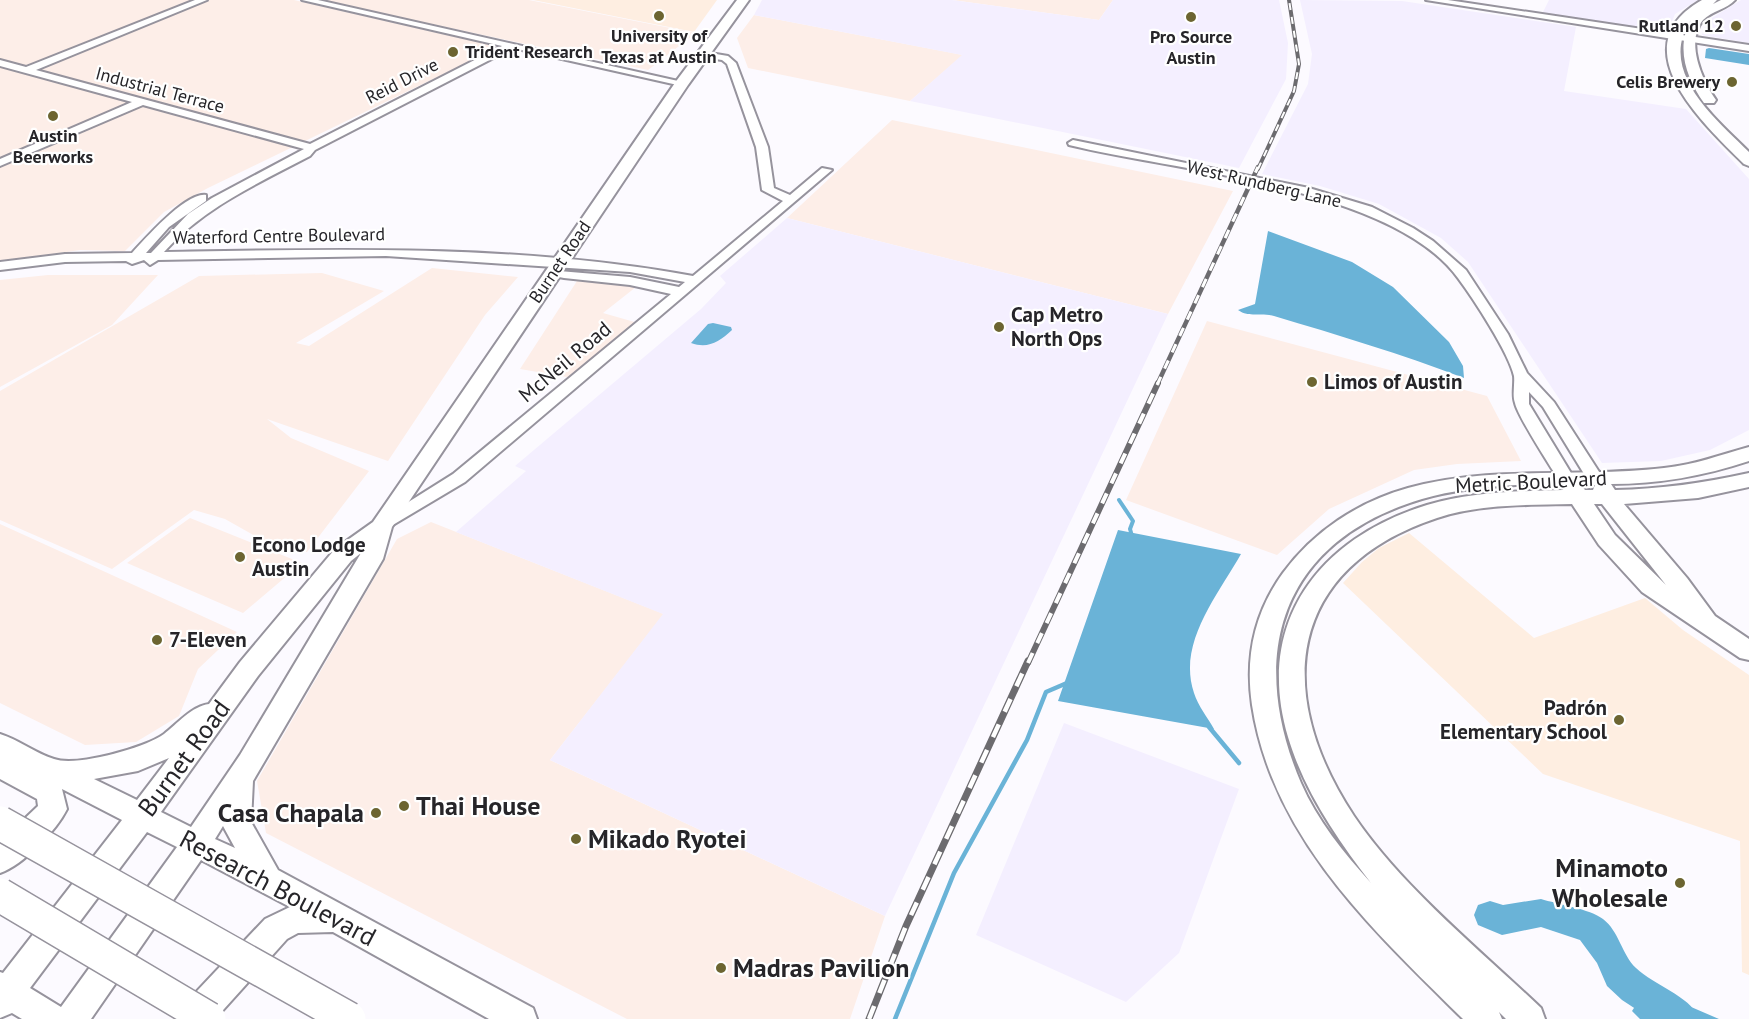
<svg xmlns="http://www.w3.org/2000/svg" width="1749" height="1019" viewBox="0 0 1749 1019" font-family="'PT Sans',sans-serif">
	<style>
		.commercial { fill: #fdeee8 }
		.built { fill: #f4efff }
		.education { fill: #feeee1 }
		.water { fill: #6ab3d7 }
		.lines { fill: none; stroke-linecap: round; stroke-linejoin: round }
		.stream-far1 { stroke: #6ab3d7; stroke-width: 4 }
		.stream { stroke: #6ab3d7; stroke-width: 4.5 }
		.river { fill: #6ab3d7; fill-rule: evenodd }
		.minor-casing { stroke: #96939d; stroke-width: 4 }
		.major-casing { stroke: #96939d; stroke-width: 4 }
		.minor { fill: #fff; fill-rule: evenodd }
		.major { fill: #fff; fill-rule: evenodd }
		.rail-far3-casing { stroke: #6c6b6f; stroke-width: 4 }
		.rail-far2-casing { stroke: #6c6b6f; stroke-width: 4.5 }
		.rail-far1-casing { stroke: #6c6b6f; stroke-width: 6 }
		.rail-casing { stroke: #6c6b6f; stroke-width: 7 }
		.rail-far3 { stroke: #fff; stroke-width: 2; stroke-dasharray: 7; stroke-linecap: butt }
		.rail-far2 { stroke: #fff; stroke-width: 3; stroke-dasharray: 9; stroke-linecap: butt }
		.rail-far1 { stroke: #fff; stroke-width: 4; stroke-dasharray: 11; stroke-linecap: butt }
		.rail { stroke: #fff; stroke-width: 4.5; stroke-dasharray: 14; stroke-linecap: butt }
		.highway-bridge-casing { stroke: #96939d; stroke-width: 36; stroke-linecap: butt }
		.highway-bridge { stroke: #fff; stroke-width: 33 }
		.poi-dot { fill: #6c6531; stroke: #fff; stroke-width: 2 }
		.labels { text-anchor: middle; stroke-width: 4.5; stroke-linejoin: round; paint-order: stroke }
		.far-poi-label { font-size: 18px; font-weight: bold; fill: #262529; stroke: #fff }
		.far-street-label { font-size: 18px; fill: #262529; stroke: #fff }
		.poi-label { font-size: 21px; font-weight: bold; fill: #262529; stroke: #fff; text-anchor: start }
		.street-label { font-size: 21px; fill: #262529; stroke: #fff }
		.near-street-label { font-size: 26px; fill: #262529; stroke: #fff }
		.near-poi-label { font-size: 26px; font-weight: bold; fill: #262529; stroke: #fff; text-anchor: start }
	</style>
	<rect width="100%" height="100%" fill="#fcfaff"/>
	<path class="commercial" d="M0,0H294L499,47L208,188L164,212L125,251L80,250L0,262Z
		M318,0H529L696,33L648,70Z
		M952,0H1113L1099,20Z
		M754,15L963,55L910,101L748,68L737,38Z
		M892,120L1233,191L1168,314L787,218Z
		M432,268L518,277L485,315L388,461L267,419L291,438L369,471L307,552L271,545L225,519L194,510L112,569L0,520V391L199,276L322,273L384,291L296,343L309,346Z
		M48,275H158L112,325L0,387V280Z
		M577,281L636,287L603,313L638,323L573,378L520,369Z
		M1207,321L1487,396L1521,461L1457,464L1414,470L1329,509L1277,555L1126,500Z
		M190,518L302,563L243,613L127,563Z
		M431,522L664,614L550,760L885,916L850,1019H627L266,833L257,781L397,539Z
		M0,524L237,632L198,669L179,716L136,742L85,745L0,703Z"/>
	<path class="built" d="M762,0H952L1099,20L1113,0H1279L1288,43L1286,79L1239,168L910,101L962,55L754,15Z
		M1300,0L1402,1L1576,27L1564,91L1686,109L1749,179V430L1710,450L1661,461L1602,463L1468,262L1441,238L1379,204L1320,186L1262,174L1308,84L1312,54Z
		M1549,0H1698L1675,14L1668,31L1542,14Z
		M1741,0H1749V43L1702,35L1707,21Z
		M787,218L1168,314L885,916L550,760L663,614L456,532L526,471L515,466L701,309L726,283L720,276Z
		M1064,723L1239,789L1179,953L1126,1002L976,935Z"/>
	<path class="education" d="M533,0H717L694,32Z
		M1409,533L1534,638L1645,598L1683,630L1749,675V975L1742,972L1740,841L1543,774L1343,583L1362,562L1379,548Z"/>
	<path class="water" d="M1709,48L1749,54V65L1705,58L1706,49Z
		M1268,231L1352,262L1393,287L1449,342L1463,366L1464,378C1401,354 1338,335 1274,316C1261,312 1249,318 1238,310L1255,304Z
		M713,323L731,327L732,330C719,342 708,349 691,343L708,324Z
		M1118,530L1241,554C1218,595 1177,643 1194,693C1198,706 1208,718 1214,729L1058,701Z
		M1647,988L1719,1019H1640L1632,1011Z"/>
	<g class="lines">
		<path class="stream-far1" d="M1119,500L1133,521L1130,529L1132,536"/>
		<path class="stream" d="M1209,727L1239,763
			M895,1019L954,873L1027,740L1046,692L1067,683"/>
		<path class="river" d="M1541,899C1557,904 1590,909 1603,919C1619,931 1622,955 1636,968C1655,986 1689,995 1700,1019H1651L1622,1000L1607,986L1597,963L1580,940L1541,927L1502,935L1478,925L1474,915L1478,905L1490,901L1503,905Z"/>
		<g class="minor-casing">
			<path id="minor" d="M195,0H207L36,70L310,144L502,46L302,0H318L687,83L682,86L513,48L315,150L310,156C257,184 204,207 164,252C340,249 519,244 693,276L783,201L762,190L756,147L727,64L722,60L701,57V53L704,52L728,56L736,63L768,147L774,188L790,195L822,168L832,170L465,482L381,532L373,527L375,523L453,474L671,294L630,285L564,278L559,277V271L630,277L679,287L685,282L630,272L386,256L158,260L150,265L144,260L132,264L126,261L65,262L0,270V262L65,254L132,253C145,239 186,192 206,195V201L169,227L146,253H151L188,214L212,198L304,149L143,105L0,166V159L132,102L0,66V60L26,67Z
				M1426,0H1448L1749,45V51Z
				M1073,140L1309,188L1372,207L1413,228L1433,241L1466,270L1508,334L1527,373L1554,402L1603,478L1601,482H1589L1543,407L1529,392V404L1574,478L1572,482H1560C1551,467 1518,417 1515,403C1512,395 1515,385 1514,376C1509,353 1473,298 1458,278C1392,187 1174,171 1069,145L1068,143Z"/>
		</g>
		<g class="major-casing">
			<path id="major" d="M737,0H749L688,85L392,527L383,559L253,781L251,822L278,870L533,1008L537,1019H489L333,932L298,933L287,939L215,1019H177L181,1008L265,919L290,907L201,860L91,1019H22L12,1013L0,1018V972L3,973L122,820L62,789L67,809C56,831 23,865 0,873V842L38,806L37,799L0,779V734C19,740 35,753 54,759C76,767 145,748 164,734C177,724 192,706 209,704L240,662L335,549L373,522L677,80ZM361,553L240,755L191,827L161,812L258,676L351,561ZM169,758L137,800L94,779L138,771ZM223,826L235,848L215,839ZM147,832L177,847L61,1007L30,988Z
				M1702,0H1717L1713,4L1721,0H1735C1727,9 1712,11 1703,20C1685,42 1702,80 1716,100L1714,103H1704C1687,79 1675,48 1691,20C1656,71 1717,120 1749,152V166L1744,164C1704,124 1619,47 1702,0Z
				M1749,447V461C1704,476 1659,484 1611,484L1615,490C1661,489 1704,483 1749,473V487L1698,498L1624,504L1687,578L1715,616L1749,639V660L1740,658L1642,592L1599,545L1572,504C1528,505 1479,504 1437,518C1286,568 1273,694 1354,816C1402,887 1479,949 1541,1008L1545,1019H1506L1499,1012L1502,1019H1463C1372,929 1272,837 1252,705C1245,657 1254,613 1283,573C1314,531 1358,502 1408,488C1493,465 1578,478 1664,468C1694,465 1720,455 1749,447ZM1516,485H1565L1563,490C1518,491 1470,492 1427,505C1319,538 1254,623 1288,737C1304,791 1337,839 1371,883C1344,853 1317,820 1301,783C1246,654 1281,541 1422,499C1452,490 1484,487 1516,485ZM1581,485H1595L1593,490H1585ZM1594,504H1602L1666,585L1615,535Z"/>
		</g>
		<use href="#minor" class="minor"/>
		<use href="#major" class="major"/>
		<g class="rail-far3-casing">
			<path id="rail-far3" d="M1258,169L1294,91L1299,64L1289,0"/>
		</g>
		<g class="rail-far2-casing">
			<path id="rail-far2" d="M1157,385L1258,167"/>
		</g>
		<g class="rail-far1-casing">
			<path id="rail-far1" d="M1028,663L1158,383"/>
		</g>
		<g class="rail-casing">
			<path id="rail" d="M869,1019L906,926L1028,661"/>
		</g>
		<use href="#rail-far3" class="rail-far3"/>
		<use href="#rail-far2" class="rail-far2"/>
		<use href="#rail-far1" class="rail-far1"/>
		<use href="#rail" class="rail"/>
		<g class="highway-bridge-casing">
			<path id="highway-bridge" d="M0,823L349,1019
				M0,895L209,1019"/>
		</g>
		<use href="#highway-bridge" class="highway-bridge"/>
	</g>
	<g class="poi-dot">
		<circle cx="659" cy="16" r="6"/>
		<circle cx="1191" cy="17" r="6"/>
		<circle cx="1736" cy="26" r="6"/>
		<circle cx="453" cy="52" r="6"/>
		<circle cx="1732" cy="82" r="6"/>
		<circle cx="53" cy="116" r="6"/>
		<circle cx="999" cy="327" r="6"/>
		<circle cx="1312" cy="382" r="6"/>
		<circle cx="240" cy="557" r="6"/>
		<circle cx="157" cy="640" r="6"/>
		<circle cx="1619" cy="720" r="6"/>
		<circle cx="404" cy="806" r="6"/>
		<circle cx="376" cy="813" r="6"/>
		<circle cx="576" cy="839" r="6"/>
		<circle cx="1680" cy="883" r="6"/>
		<circle cx="721" cy="968" r="6"/>
	</g>
	<g class="labels">
		<g class="far-poi-label">
			<text x="1724" y="32" text-anchor="end">Rutland 12</text>
			<text x="659" y="42">University of<tspan x="659" dy="21">Texas at Austin</tspan></text>
			<text x="1191" y="43">Pro Source<tspan x="1191" dy="21">Austin</tspan></text>
			<text x="465" y="58" text-anchor="start">Trident Research</text>
			<text x="1720" y="88" text-anchor="end">Celis Brewery</text>
			<text x="53" y="142">Austin<tspan x="53" dy="21">Beerworks</tspan></text>
		</g>
		<g class="far-street-label">
			<text transform="translate(402 81) rotate(-27)" y="6">Reid Drive</text>
			<text transform="translate(160 90) rotate(15)" y="6">Industrial Terrace</text>
			<text transform="translate(1264 184) rotate(13)" y="6">West Rundberg Lane</text>
			<text transform="translate(279 236) rotate(-1)" y="6">Waterford Centre Boulevard</text>
			<text transform="translate(560 262) rotate(-56)" y="6">Burnet Road</text>
		</g>
		<g class="poi-label">
			<text x="1011" y="322">Cap Metro<tspan x="1011" dy="24">North Ops</tspan></text>
			<text x="1324" y="389">Limos of Austin</text>
			<text x="252" y="552">Econo Lodge<tspan x="252" dy="24">Austin</tspan></text>
			<text x="169" y="647">7-Eleven</text>
			<text x="1607" y="715" text-anchor="end">Padrón<tspan x="1607" dy="24">Elementary School</tspan></text>
		</g>
		<g class="street-label">
			<text transform="translate(565 362) rotate(-40)" y="7">McNeil Road</text>
			<text transform="translate(1531 482) rotate(-3)" y="7">Metric Boulevard</text>
		</g>
		<g class="near-street-label">
			<text transform="translate(184 758) rotate(-54)" y="9">Burnet Road</text>
			<text transform="translate(278 888) rotate(28)" y="9">Research Boulevard</text>
		</g>
		<g class="near-poi-label">
			<text x="416" y="815">Thai House</text>
			<text x="364" y="822" text-anchor="end">Casa Chapala</text>
			<text x="588" y="848">Mikado Ryotei</text>
			<text x="1668" y="877" text-anchor="end">Minamoto<tspan x="1668" dy="30">Wholesale</tspan></text>
			<text x="733" y="977">Madras Pavilion</text>
		</g>
	</g>
</svg>
